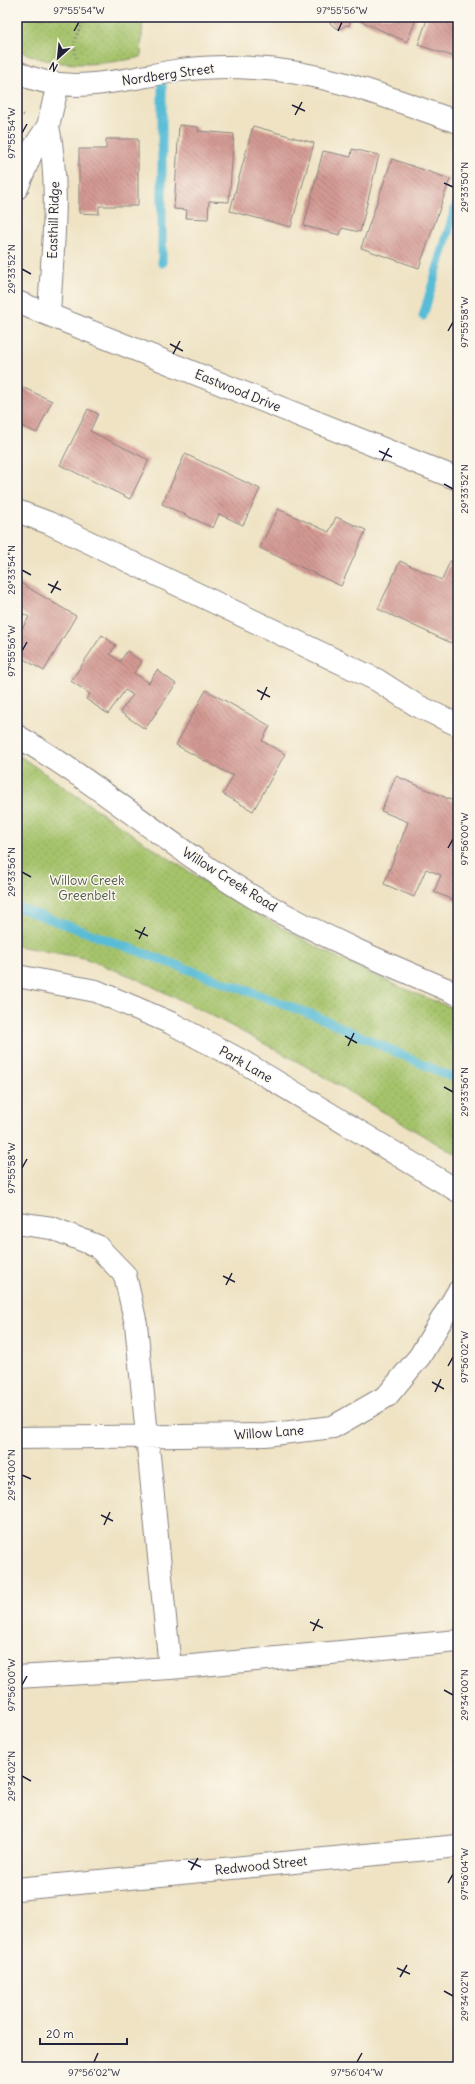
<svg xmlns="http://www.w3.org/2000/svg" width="475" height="2084" viewBox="0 0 475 2084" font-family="Delius,sans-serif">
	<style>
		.park { fill: url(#park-dots); stroke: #647253 }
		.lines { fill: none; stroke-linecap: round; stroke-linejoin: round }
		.stream { stroke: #58bcd6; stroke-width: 9 }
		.building { fill: url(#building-back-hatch) }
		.minor-casing { stroke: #888280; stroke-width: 24 }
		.path { stroke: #888280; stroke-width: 2.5; stroke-dasharray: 1 3; stroke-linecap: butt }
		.minor { stroke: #fff; stroke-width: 22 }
		.ticks { fill: none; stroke: #22223b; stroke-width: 1.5 }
		.labels { text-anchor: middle; stroke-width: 3; stroke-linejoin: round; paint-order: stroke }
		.street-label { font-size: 13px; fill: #22223b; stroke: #fbf7ec }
		.park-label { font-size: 13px; fill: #505a4c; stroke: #fbf7ec }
		.neatline { fill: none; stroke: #22223b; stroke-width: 1.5 }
		.ticks-label { font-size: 10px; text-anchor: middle; fill: #22223b }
	</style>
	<defs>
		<pattern id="park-dots" width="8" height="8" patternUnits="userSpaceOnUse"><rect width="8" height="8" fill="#a5c36b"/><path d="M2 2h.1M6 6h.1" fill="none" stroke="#8ea75e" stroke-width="1.8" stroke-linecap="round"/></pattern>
		<pattern id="building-back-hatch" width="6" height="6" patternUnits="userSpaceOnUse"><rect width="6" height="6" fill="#d39992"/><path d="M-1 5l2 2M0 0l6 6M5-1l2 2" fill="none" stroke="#ab7c78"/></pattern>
	</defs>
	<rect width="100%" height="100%" fill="#fbf7ec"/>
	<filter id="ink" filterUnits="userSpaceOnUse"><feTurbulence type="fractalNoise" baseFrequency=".025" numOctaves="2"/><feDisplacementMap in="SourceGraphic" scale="8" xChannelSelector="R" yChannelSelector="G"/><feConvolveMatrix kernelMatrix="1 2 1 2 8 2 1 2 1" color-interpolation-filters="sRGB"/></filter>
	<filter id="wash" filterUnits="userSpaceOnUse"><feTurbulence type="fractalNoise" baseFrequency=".012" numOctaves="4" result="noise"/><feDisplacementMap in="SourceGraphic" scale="16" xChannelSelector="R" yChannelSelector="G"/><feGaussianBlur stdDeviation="0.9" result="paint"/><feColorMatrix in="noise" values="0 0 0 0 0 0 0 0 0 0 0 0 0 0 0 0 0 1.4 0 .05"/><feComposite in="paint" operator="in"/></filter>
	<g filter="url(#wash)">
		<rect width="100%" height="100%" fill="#efe3c4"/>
		<path class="park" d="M17,17H143L141,57C102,65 54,70 17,49Z
			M17,754C158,853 294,950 458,1010V1156L302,1064L209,1014L133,977L84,958L17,946Z"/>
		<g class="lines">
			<path class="stream" d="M162,263V74
				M423,316L458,199
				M17,907L316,1016L458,1080"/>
		</g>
		<g id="blocks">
			<path class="building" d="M299,17H351L349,26L346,25L340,29L334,27L330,23V20L322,19L320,22L299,19Z
				M352,17H417L407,42Z
				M428,17H458V58L418,45Z
				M179,125L198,127V131L234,134L229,202L209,201L208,219L186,218L187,210L174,209Z
				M253,126L314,143L291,227L230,211Z
				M106,139H138V206H99V214L79,213V149H106Z
				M352,149L379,155L360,232L342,228L340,235L304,226L323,151L351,157Z
				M392,159L450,179L419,268L361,248Z
				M20,386L52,401L37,433L21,426L17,434V393Z
				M88,409L98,414L90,431L149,460L130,499L60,465Z
				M185,454L260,489L243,525L219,514L213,528L162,504Z
				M278,509L329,532L336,517L366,530L341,586L260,548Z
				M400,561L442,580L450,561L458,564V629L451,643L378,609Z
				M17,581L76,616L44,671L17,655V637L29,617L17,610Z
				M102,635L116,645L110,654L120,662L127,651L142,662L134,673L149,683L157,670L176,684L145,729L120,712L133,695L125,690L108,714L86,699L90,694L71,681Z
				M206,690L270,726L262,741L285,754L253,811L223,794L233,776L176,745Z
				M396,776L458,803V902L434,892L441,875L426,869L414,897L384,884L408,822L381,811Z"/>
		</g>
	</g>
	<g filter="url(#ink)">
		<use href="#blocks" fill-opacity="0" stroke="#888280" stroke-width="1"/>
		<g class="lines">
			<g class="minor-casing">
				<path id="minor" d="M17,72C69,98 127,78 181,70C205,67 229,66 253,68C325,71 391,99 458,122
					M48,126C61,187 52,252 49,314
					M17,188L33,149L48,126L58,84
					M17,302L458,479
					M17,511L49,523L377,680L416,705L458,725
					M17,736C100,784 173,849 255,898C320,936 389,965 458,994
					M17,976L96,991L171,1023L240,1060L458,1191
					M17,1223L52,1228L97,1246L125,1275L136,1324L170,1668
					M17,1438L265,1435L333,1427L387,1396L420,1356L458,1292
					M17,1677L170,1668L458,1641
					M17,1889L458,1846"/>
			</g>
			<path class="path" d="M76,58L74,43L84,17
				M17,110L20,114L24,115"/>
			<use href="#minor" class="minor"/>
		</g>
	</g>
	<path class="ticks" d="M74,31L79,22M338,31L342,22M292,105L305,111M295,115L302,102M22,133L27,124M444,183L453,187M22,269L31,274M448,331L453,322M170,344L183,351M173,354L180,341M379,451L392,457M382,461L389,448M444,484L453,489M22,570L31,575M48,584L61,590M51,593L58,581M22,651L27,642M257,690L270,697M261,700L267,687M448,848L453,839M22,872L31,877M135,930L148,936M139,939L145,927M345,1036L357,1043M348,1046L354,1033M444,1087L453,1092M22,1168L27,1159M223,1276L235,1282M226,1285L232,1273M448,1366L453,1357M432,1382L444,1389M435,1392L441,1379M22,1475L31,1479M101,1515L113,1521M104,1525L110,1512M310,1622L323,1628M313,1631L319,1619M22,1685L27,1676M444,1690L453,1695M22,1776L31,1781M188,1861L201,1867M191,1870L198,1858M448,1883L453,1874M397,1968L410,1974M400,1977L407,1965M444,1991L453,1996M94,2062L98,2053M357,2062L362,2053"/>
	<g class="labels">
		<g class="street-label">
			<text transform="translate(168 74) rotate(-8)" y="5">Nordberg Street</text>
			<text transform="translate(53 220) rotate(-88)" y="5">Easthill Ridge</text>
			<text transform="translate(238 390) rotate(22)" y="5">Eastwood Drive</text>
			<text transform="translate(230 879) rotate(32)" y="5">Willow Creek Road</text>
			<text transform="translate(246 1064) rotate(30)" y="5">Park Lane</text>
			<text transform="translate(269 1432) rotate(-4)" y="5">Willow Lane</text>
			<text transform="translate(261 1865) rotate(-6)" y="5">Redwood Street</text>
		</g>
		<g class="park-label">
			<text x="87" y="885">Willow Creek<tspan x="87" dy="15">Greenbelt</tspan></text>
		</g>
	</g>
	<rect width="475" height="2084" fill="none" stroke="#fbf7ec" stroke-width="44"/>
	<g transform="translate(58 58) rotate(207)" stroke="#fbf7ec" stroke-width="3" paint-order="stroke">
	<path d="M0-3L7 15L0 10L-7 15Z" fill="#22223b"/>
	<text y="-6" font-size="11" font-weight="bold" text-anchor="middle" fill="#22223b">N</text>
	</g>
	<path d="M40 2038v6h87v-6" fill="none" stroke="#22223b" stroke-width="2"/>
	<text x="46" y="2038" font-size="12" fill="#22223b" stroke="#fbf7ec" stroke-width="3" paint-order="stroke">20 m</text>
	<rect x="22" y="22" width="431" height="2040" class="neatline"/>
	<g class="ticks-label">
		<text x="79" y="14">97°55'54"W</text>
		<text x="342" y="14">97°55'56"W</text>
		<text transform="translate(11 133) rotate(-90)" y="4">97°55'54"W</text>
		<text transform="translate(464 187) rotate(-90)" y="4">29°33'50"N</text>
		<text transform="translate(11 269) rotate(-90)" y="4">29°33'52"N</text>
		<text transform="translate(464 322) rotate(-90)" y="4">97°55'58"W</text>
		<text transform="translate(464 489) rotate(-90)" y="4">29°33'52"N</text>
		<text transform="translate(11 570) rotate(-90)" y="4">29°33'54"N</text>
		<text transform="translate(11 651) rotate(-90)" y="4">97°55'56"W</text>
		<text transform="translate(464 839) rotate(-90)" y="4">97°56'00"W</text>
		<text transform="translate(11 872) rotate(-90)" y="4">29°33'56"N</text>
		<text transform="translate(464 1092) rotate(-90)" y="4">29°33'56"N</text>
		<text transform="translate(11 1168) rotate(-90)" y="4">97°55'58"W</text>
		<text transform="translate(464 1357) rotate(-90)" y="4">97°56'02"W</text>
		<text transform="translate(11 1475) rotate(-90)" y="4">29°34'00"N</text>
		<text transform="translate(11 1685) rotate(-90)" y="4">97°56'00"W</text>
		<text transform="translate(464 1695) rotate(-90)" y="4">29°34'00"N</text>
		<text transform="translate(11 1776) rotate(-90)" y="4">29°34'02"N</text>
		<text transform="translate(464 1874) rotate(-90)" y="4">97°56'04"W</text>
		<text transform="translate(464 1996) rotate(-90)" y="4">29°34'02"N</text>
		<text x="94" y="2076">97°56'02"W</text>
		<text x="357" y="2076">97°56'04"W</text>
	</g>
</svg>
